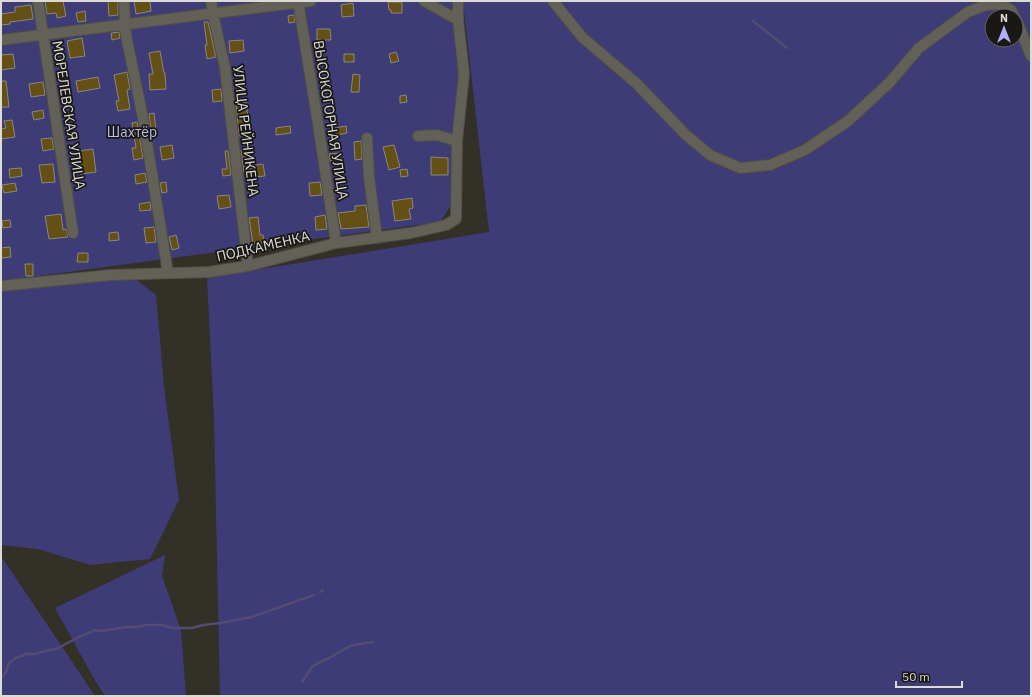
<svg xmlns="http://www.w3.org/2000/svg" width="1032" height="697" viewBox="0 0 1032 697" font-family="'IBM Plex Sans',sans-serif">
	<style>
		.green { fill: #3e3c76; fill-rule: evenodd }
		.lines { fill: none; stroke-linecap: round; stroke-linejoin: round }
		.stream { stroke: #534b72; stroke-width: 2.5 }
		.building { fill: #645014; stroke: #8a877e }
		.minor-casing { stroke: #514e48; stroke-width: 12 }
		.minor { stroke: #636057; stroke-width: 10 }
		.labels { text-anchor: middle; stroke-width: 3.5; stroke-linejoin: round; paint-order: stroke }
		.street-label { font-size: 14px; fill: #dcdad5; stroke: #191815 }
		.park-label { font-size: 14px; fill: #babdf4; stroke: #191815 }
	</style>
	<rect width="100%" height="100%" fill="#333028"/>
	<path class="green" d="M1,1H454L458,24L455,49L460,70L452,204L440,222L1,281Z
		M463,1H1031V696H220L214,418L207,278L489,232ZM992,16H1016V40H992Z
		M129,274L156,295L164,386L179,500L150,559L90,565L38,549L1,545V286Z
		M165,555L162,576L181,630L186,696H105L93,677L55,608Z
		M1,556L69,657L95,696H1Z"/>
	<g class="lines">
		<path class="stream" d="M753,21L787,48
			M320,592L323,590
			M1,678L6,672L9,663L16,658L26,654H34L58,648L77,638L95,630L101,631L126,627H139L146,625H162L172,628H192L203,625L220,623L252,617L314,595
			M302,682L312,667L316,664L329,658L350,646L359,644L373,642"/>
	</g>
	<path class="building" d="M45,1H63L66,16L57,18L56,13L47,14Z
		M108,1H118V15L109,16Z
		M134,1H150L151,11L136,14Z
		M388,2H402V13H391V10H389Z
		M353,3L354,16L342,17L341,5Z
		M31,5L33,19L10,22V24L1,25V14L15,12V7Z
		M85,11L86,21L78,22L76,13Z
		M294,15L295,22L289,23L288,16Z
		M204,22H208L216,57L207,59L205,45H207Z
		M317,29H330L331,40H317Z
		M119,32L120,38L112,40L111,33Z
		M82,38L85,56L70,58L67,41Z
		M243,40L244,51L230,53L229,41Z
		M160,51L164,73H165L166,89L150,90L149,74H153L149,53Z
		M396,52L399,61L391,63L389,54Z
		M13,54L15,68L1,70V55Z
		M344,54H354V62H344Z
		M127,72L130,89L127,90L130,109L118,111L116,101H119L114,75Z
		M353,74L360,75L359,92H351Z
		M98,77L100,88L78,92L76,81Z
		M1,81H6L9,107H1Z
		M43,82L45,95L31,97L29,84Z
		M221,89L222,101L213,102L212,90Z
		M406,95L407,102L400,103V96Z
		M246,102L248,118H243L246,135L239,136L236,104Z
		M43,110L44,118L34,120L32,112Z
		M154,113L156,132L154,133V136H152L149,114Z
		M12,120L15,137L1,139V129L6,128L4,121Z
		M137,122L143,158L134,160L132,148H136L132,123Z
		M290,126L291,133L276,135V128Z
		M346,126L347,133L337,135L335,128Z
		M52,138L54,149L43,151L41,139Z
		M361,141L362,159L355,160L354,142Z
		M172,145L174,158L162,160L160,147Z
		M394,145L400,167L389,170L383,147Z
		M93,149L96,172L80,174L78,151Z
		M241,150H243L245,162H249L250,171L244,172Z
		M225,151H228L231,175L223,176L222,169H227Z
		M340,153L341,160L330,161L329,154Z
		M431,157L448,158V175H431Z
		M53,164L55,182L42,183L39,165Z
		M263,164L265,176L253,177L251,166Z
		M21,168L22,176L10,178L9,169Z
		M407,169L408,176L401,177L400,170Z
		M145,173L147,182L136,184L135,175Z
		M166,182L167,192L162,193L160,183Z
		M320,182L322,195L310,196L309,183Z
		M15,183L17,191L4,193L2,185Z
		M229,195L231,207L219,209L217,196Z
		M412,198L413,208L409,209L411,219L395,221L392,201Z
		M150,202L151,210L140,211L139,204Z
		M366,205L369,227L341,229L338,213L355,211V206Z
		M61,214L63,230L66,229L68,237L49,239L45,216Z
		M325,215L327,229L316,230L315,217Z
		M258,217L260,235H263L264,243L253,244L249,218Z
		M10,220L11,227L3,228L2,221Z
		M154,227L156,242L146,243L144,228Z
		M118,232L119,240L109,241V233Z
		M176,235L179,248L172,250L169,237Z
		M10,247L11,257L1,258V248Z
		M78,253H88V262H77Z
		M25,264H33V276H26Z"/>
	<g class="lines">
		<g class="minor-casing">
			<path id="minor" d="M38,1L73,233
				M124,1C125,13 124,24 126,35L143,118L168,273
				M211,1L213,14L225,68L248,266
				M298,1L318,124L336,243
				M424,1L458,20
				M553,1L582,37L637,84L685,134L710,155L740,168L770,165L805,150L848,121L890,82L919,48L968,12L986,5L1001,4L1011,10L1014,16
				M1016,19L1031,56
				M1,40L311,1
				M418,136L437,135L457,141
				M367,138L369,177L377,238
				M1,286L111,275L209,272L248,266L336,243L411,233L446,225L456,219L457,141L464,74L458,20V1"/>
		</g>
		<use href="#minor" class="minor"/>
	</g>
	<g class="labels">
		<g class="street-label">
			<text transform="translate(69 115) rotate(81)" y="5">МОРЕЛЕВСКАЯ УЛИЦА</text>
			<text transform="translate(331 120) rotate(81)" y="5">ВЫСОКОГОРНАЯ УЛИЦА</text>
			<text transform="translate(246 131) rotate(83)" y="5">УЛИЦА РЕЙНИКЕНА</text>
			<text transform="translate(263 246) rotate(-13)" y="5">ПОДКАМЕНКА</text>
		</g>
		<g class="park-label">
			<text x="132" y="137">Шахтёр</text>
		</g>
	</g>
	<rect width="1032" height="697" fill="none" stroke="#dcdad5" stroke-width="4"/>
	<g transform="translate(1004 28)"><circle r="19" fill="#191815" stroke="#676662"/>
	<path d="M0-3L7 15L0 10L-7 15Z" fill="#adaffb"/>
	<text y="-6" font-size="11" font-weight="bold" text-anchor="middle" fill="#dcdad5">N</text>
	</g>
	<path d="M896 681v6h66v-6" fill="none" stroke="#dcdad5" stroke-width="2"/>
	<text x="902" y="681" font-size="12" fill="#dcdad5" stroke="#191815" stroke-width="3" paint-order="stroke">50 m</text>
</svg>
